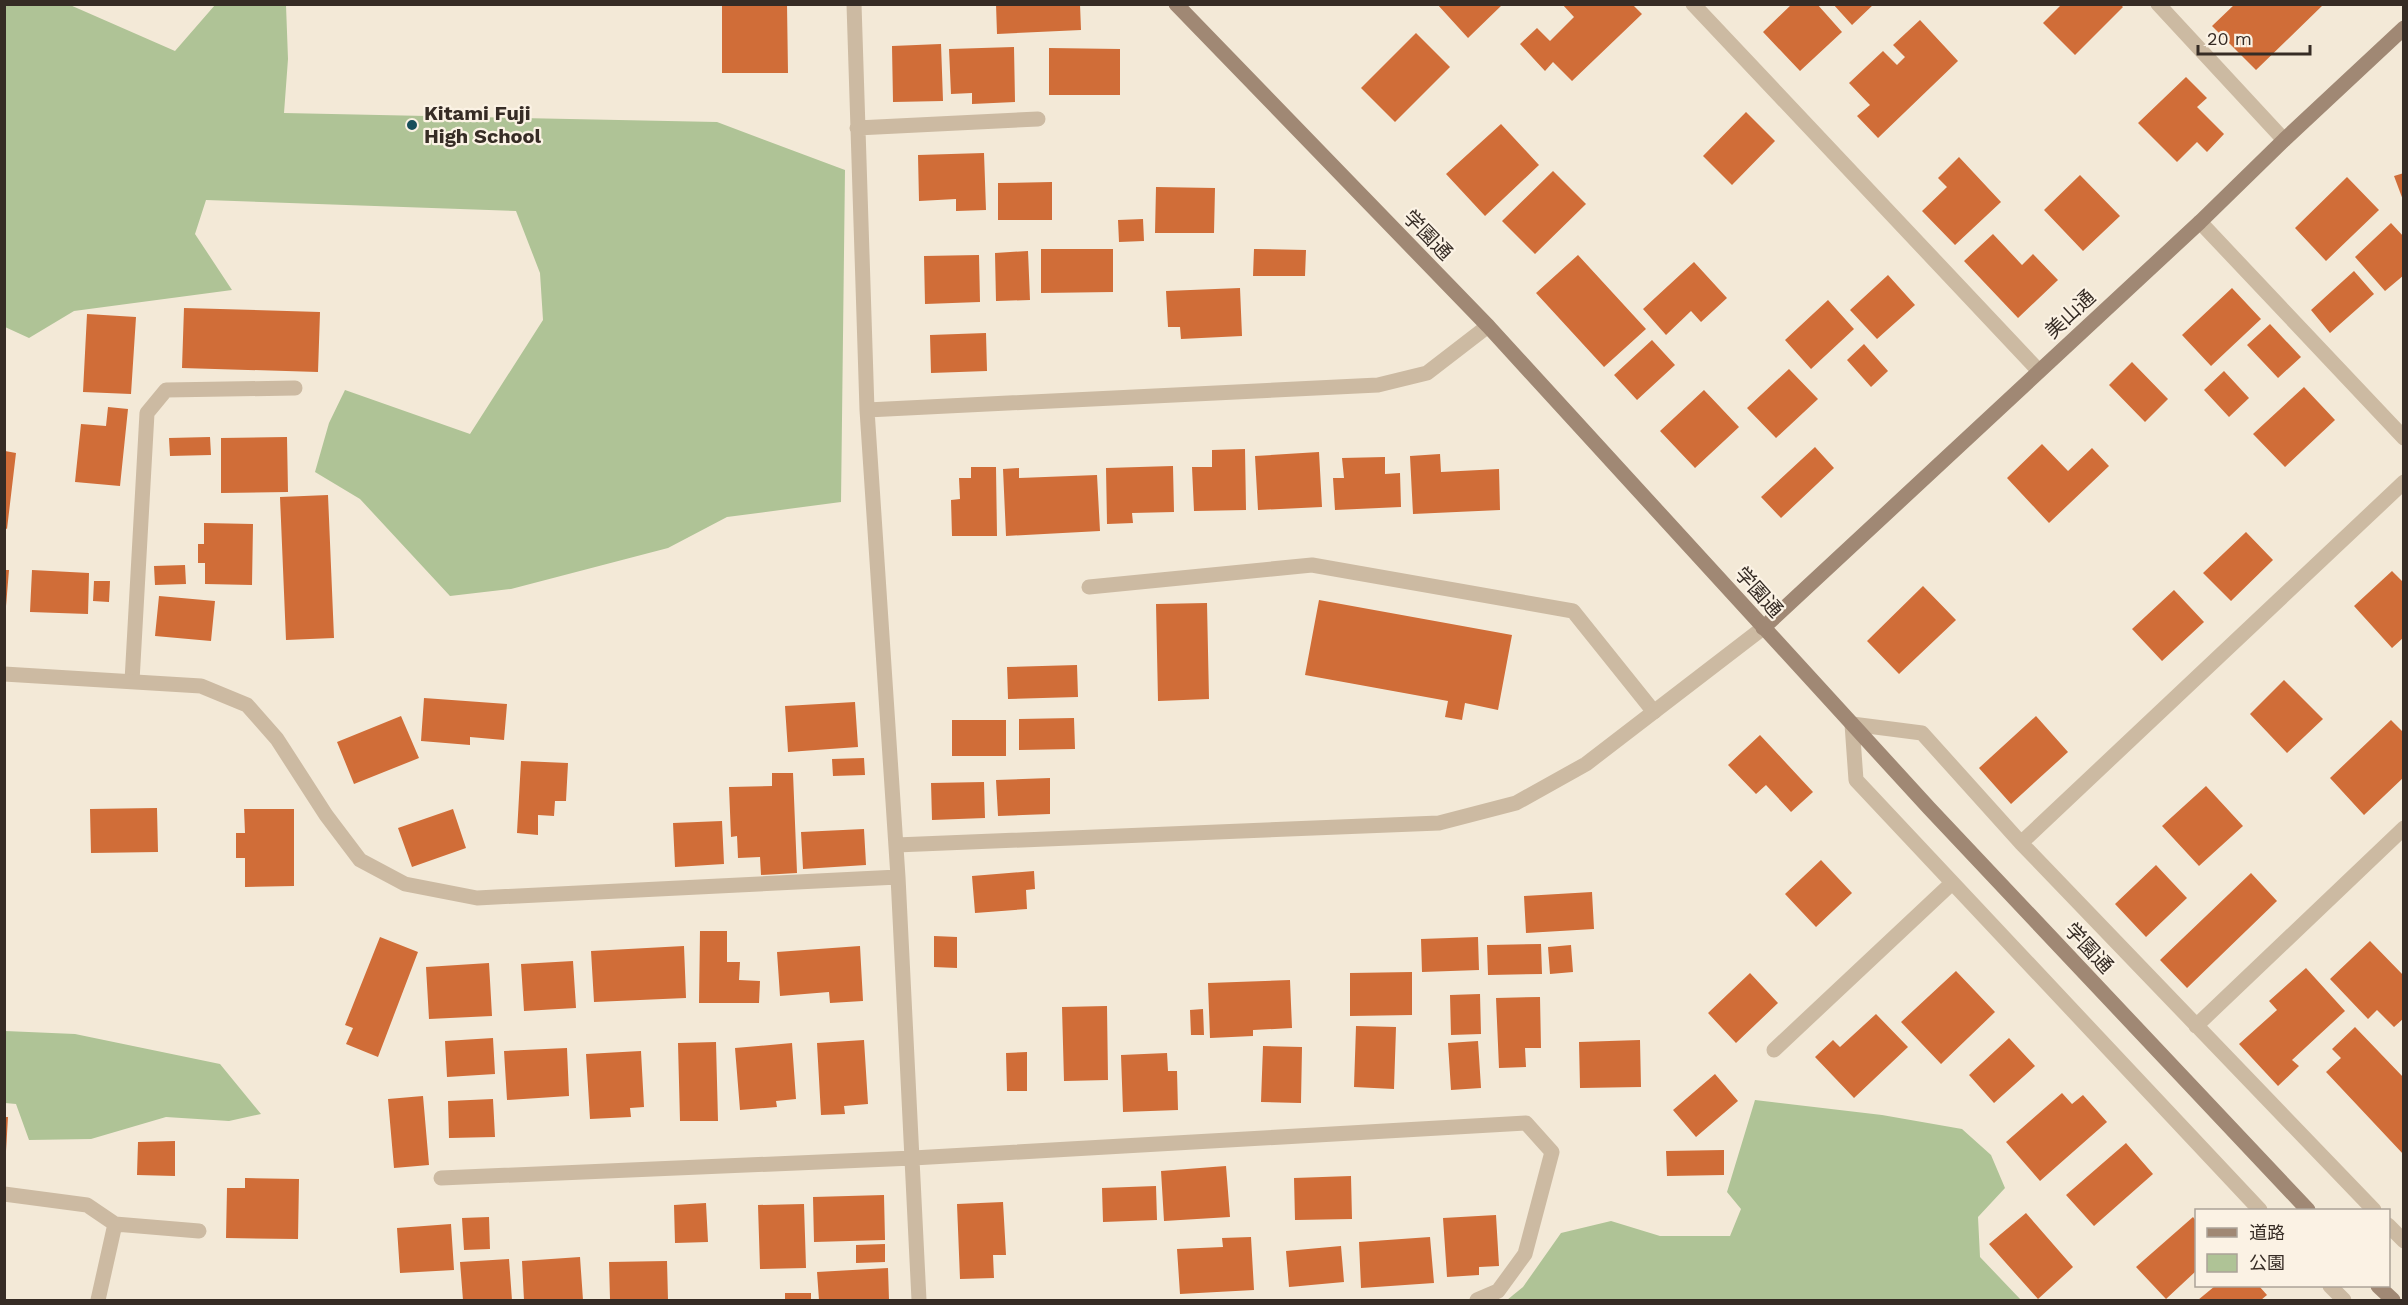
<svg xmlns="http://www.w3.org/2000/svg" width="2408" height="1305" viewBox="0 0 2408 1305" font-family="'Work Sans','Noto Sans JP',sans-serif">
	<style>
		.green { fill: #afc396 }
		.building { fill: #d06d38 }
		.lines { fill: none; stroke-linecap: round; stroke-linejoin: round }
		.lane { stroke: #ccbaa2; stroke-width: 15 }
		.street { stroke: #ccbaa2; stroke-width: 15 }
		.secondary { stroke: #a08874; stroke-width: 15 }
		.poi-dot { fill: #184f5b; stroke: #fbf2e4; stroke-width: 2 }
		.labels { text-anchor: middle; stroke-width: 4.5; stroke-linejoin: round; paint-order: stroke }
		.poi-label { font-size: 20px; font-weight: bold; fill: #362c25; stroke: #fbf2e4; text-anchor: start }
		.street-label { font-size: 20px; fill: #362c25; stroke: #fbf2e4 }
	</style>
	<rect width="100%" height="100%" fill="#f3e9d7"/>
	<path class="green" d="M5,4L70,5L175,51L215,5H286L288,59L284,113L717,122L845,170L841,502L727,517L668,548L511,589L450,596L360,499L315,472L329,423L345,390L470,434L543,320L540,273L516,211L206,200L195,234L232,290L74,311L29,338L5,327Z
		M5,1031L75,1034L220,1064L261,1114L229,1121L166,1117L91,1139L29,1140L16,1104L5,1103Z
		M1755,1100L1882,1115L1962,1129L1991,1155L2005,1188L1978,1217L1980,1257L2021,1300H1507L1523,1287L1561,1233L1611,1221L1660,1236H1730L1741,1209L1727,1192Z"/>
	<path class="building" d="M722,4H787L788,73H722Z
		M996,4H1080L1081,30L997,34Z
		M1437,4H1503L1468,38Z
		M1562,4H1632L1642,14L1572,81L1553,62L1545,71L1520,44L1537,28L1550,41L1574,17Z
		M1792,4H1817L1842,32L1800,71L1763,32Z
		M1833,4H1874L1852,25Z
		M2062,4H2120L2123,7L2075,55L2043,23Z
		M2235,4H2324L2256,70L2212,26Z
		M1920,20L1958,61L1878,138L1857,116L1870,105L1849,83L1883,51L1897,65L1905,57L1893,45Z
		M1416,33L1450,67L1395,122L1361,88Z
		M941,44L943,101L893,102L892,46Z
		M1014,47L1015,102L972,104V93L951,94L949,49Z
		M1049,48L1120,49V95H1049Z
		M2186,77L2207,98L2197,107L2224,134L2207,152L2197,142L2177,162L2138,123Z
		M1746,112L1775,141L1732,185L1703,156Z
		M1501,124L1539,165L1485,216L1446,174Z
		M984,153L986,210L956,211V199L919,201L918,155Z
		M1959,157L2001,202L1955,245L1922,211L1947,187L1938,178Z
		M1553,171L1586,204L1535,254L1502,221Z
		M2404,173V200H2403L2394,176Z
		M2080,175L2120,216L2083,251L2044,210Z
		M2347,177L2379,210L2326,261L2295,228Z
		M1052,182V220H998V183Z
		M1156,187L1215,188L1214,233H1155Z
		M1143,219L1144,241L1119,242L1118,220Z
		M2391,223L2404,237V275L2385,291L2355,257Z
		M1993,234L2022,265L2033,254L2058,280L2018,318L1964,261Z
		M1041,249H1113V292L1041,293Z
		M1254,249L1306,250L1305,276H1253Z
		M1028,251L1030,300L996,301L995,253Z
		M979,255L980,302L925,304L924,256Z
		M1578,255L1646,329L1604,367L1536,293Z
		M1694,262L1727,298L1701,322L1691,311L1666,335L1643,309Z
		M2354,271L2374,294L2330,333L2311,310Z
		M1888,275L1915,305L1877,339L1850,310Z
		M1240,288L1242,336L1181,339L1180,327H1168L1166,291Z
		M2232,288L2261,319L2211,366L2182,335Z
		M1828,300L1854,329L1811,369L1785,340Z
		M184,308L320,312L318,372L182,368Z
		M87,314L136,317L131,394L83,392Z
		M2270,324L2301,357L2278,378L2247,345Z
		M986,333L987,371L931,373L930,335Z
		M1652,340L1675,365L1637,400L1614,375Z
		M1864,344L1888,371L1871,387L1847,360Z
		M2132,362L2168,399L2145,422L2109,385Z
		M1789,369L1818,399L1776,438L1747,408Z
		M2224,371L2249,398L2229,417L2204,390Z
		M2304,387L2335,420L2285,467L2253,434Z
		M1704,390L1739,427L1695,468L1660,431Z
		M108,407L128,409L120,486L75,482L81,424L106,426Z
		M210,437L211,455L170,456L169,438Z
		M287,437L288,492L221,493V438Z
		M2042,444L2068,471L2092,448L2109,466L2049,523L2007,478Z
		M1815,447L1834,468L1781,518L1761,497Z
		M1245,449L1246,510L1194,511L1192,467H1212V450Z
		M5,451L16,453L7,529L5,528Z
		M1319,452L1322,507L1258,510L1255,456Z
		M1440,454L1441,472L1499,469L1500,510L1413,514L1410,456Z
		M1385,457V474L1400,473L1401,507L1335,510L1333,478H1344L1342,458Z
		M1173,466L1174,512L1132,513L1133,523L1107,524L1106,468Z
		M971,467H996L997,536H952L951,500L960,499L959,478H971Z
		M1019,468V478L1097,475L1100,531L1006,536L1003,469Z
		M328,495L334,638L286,640L280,497Z
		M204,523L253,524L252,585L205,584V563H198V544H204Z
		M2246,532L2273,560L2231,601L2203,573Z
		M185,565L186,584L155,585L154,566Z
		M4,570H9L6,606H4Z
		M32,570L89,573L88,614L30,612Z
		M2392,571L2404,583V637L2392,648L2354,606Z
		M94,581H110L109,602L93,601Z
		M1923,586L1956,620L1899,674L1867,641Z
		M2174,590L2204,622L2162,661L2132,629Z
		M159,596L215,601L211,641L155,636Z
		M1319,600L1512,635L1498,710L1465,703L1462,720L1445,717L1448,701L1305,675Z
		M1207,603L1209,699L1158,701L1156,604Z
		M1077,665L1078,697L1008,699L1007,667Z
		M2284,680L2323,719L2287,753L2250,714Z
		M424,698L507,704L504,740L470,737V745L421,741Z
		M855,702L858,747L788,752L785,706Z
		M401,716L419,758L354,784L337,742Z
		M2036,716L2068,752L2011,804L1979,768Z
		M1074,718L1075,749L1019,750V719Z
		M952,720H1006V756H952Z
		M2391,720L2404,733V777L2364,815L2330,778Z
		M1760,735L1813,792L1791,812L1766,785L1756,794L1728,765Z
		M864,758L865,775L833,776L832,759Z
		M521,761L568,763L566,801H555L554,816L538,815V835L517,833Z
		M772,773H793L797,873L761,875L760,857L738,858L737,836L731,837L729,787L772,786Z
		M1050,778V814L998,816L996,780Z
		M984,782L985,818L932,820L931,783Z
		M2206,786L2243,826L2199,866L2162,826Z
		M157,808L158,852L91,853L90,809Z
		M244,809H294V886L245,887V858H236V833H245Z
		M453,809L466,848L412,867L398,828Z
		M722,821L724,864L675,867L673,823Z
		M864,829L866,865L803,869L801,832Z
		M1821,860L1852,893L1816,927L1785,894Z
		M2156,865L2187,898L2146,937L2115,904Z
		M1034,871L1035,889L1026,890L1027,909L975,913L972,876Z
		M2251,873L2277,901L2187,988L2160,960Z
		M1592,892L1594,929L1526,933L1524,896Z
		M700,931H727V962H740L739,980L760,981L759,1003H699Z
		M934,936L957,937V968L934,967Z
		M380,937L418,952L378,1057L346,1044L353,1028L345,1025Z
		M1478,937L1479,970L1422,972L1421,939Z
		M2370,941L2404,976V1018L2394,1027L2377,1010L2368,1019L2330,979Z
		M1541,944L1542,974L1488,975L1487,945Z
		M1571,945L1573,972L1550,974L1548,947Z
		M684,946L686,998L594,1002L591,951Z
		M860,946L863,1001L830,1003L829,992L780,996L777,952Z
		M573,961L576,1008L524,1011L521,964Z
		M489,963L492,1016L429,1019L426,967Z
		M2306,968L2345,1011L2292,1060L2299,1066L2278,1086L2239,1044L2277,1010L2269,1001Z
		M1956,971L1995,1012L1941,1064L1901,1022Z
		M1412,972V1015L1350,1016V973Z
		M1750,973L1778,1003L1736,1043L1708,1013Z
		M1290,980L1292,1028L1253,1030V1036L1210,1038L1208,983Z
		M1480,994L1481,1034L1451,1035L1450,995Z
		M1540,997L1541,1048H1525L1526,1067L1499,1068L1496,998Z
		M1107,1006L1108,1080L1064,1081L1062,1007Z
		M1203,1009L1204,1035H1191L1190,1010Z
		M1876,1014L1908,1047L1854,1098L1815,1057L1833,1040L1840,1047Z
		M1356,1026L1396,1027L1394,1089L1354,1087Z
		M2355,1027L2404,1078V1155L2326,1072L2341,1058L2332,1049Z
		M493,1038L495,1074L447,1077L445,1041Z
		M2009,1038L2035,1066L1994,1103L1969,1075Z
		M864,1040L868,1104L844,1106L845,1114L821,1115L817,1043Z
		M1640,1040L1641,1087L1580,1088L1579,1042Z
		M1478,1041L1481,1088L1451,1090L1448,1043Z
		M716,1042L718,1121H680L678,1043Z
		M792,1043L796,1099L776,1101L777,1107L740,1110L735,1048Z
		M1263,1046L1302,1047L1301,1103L1261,1102Z
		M567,1048L569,1096L507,1100L504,1051Z
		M641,1051L644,1107L630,1108L631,1117L590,1119L586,1054Z
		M1027,1052V1091H1007L1006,1053Z
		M1167,1053L1168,1071H1177L1178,1110L1123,1112L1121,1055Z
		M1715,1074L1738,1101L1696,1137L1673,1110Z
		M2062,1093L2072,1104L2083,1095L2107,1122L2040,1181L2006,1142Z
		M423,1096L429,1165L394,1168L388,1099Z
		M493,1099L495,1137L449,1138L448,1101Z
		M4,1117H8L6,1151H4Z
		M175,1141V1176L137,1175L138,1142Z
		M2126,1143L2153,1174L2094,1226L2066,1195Z
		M1724,1150V1175L1667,1176L1666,1151Z
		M1226,1166L1230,1217L1164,1221L1161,1171Z
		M1351,1176L1352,1219L1295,1220L1294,1178Z
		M245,1178L299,1179L298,1239L226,1238L227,1188H245Z
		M1156,1186L1157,1220L1103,1222L1102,1188Z
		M884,1195L885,1240L814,1242L813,1197Z
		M1003,1202L1006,1255H993L994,1278L960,1279L957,1204Z
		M706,1203L708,1242L675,1243L674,1205Z
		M804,1204L806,1268L760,1269L758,1205Z
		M2026,1213L2073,1267L2038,1299L1989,1244Z
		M1496,1215L1499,1266L1479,1267V1275L1447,1277L1443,1218Z
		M489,1217L490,1249L464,1250L462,1218Z
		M2193,1217L2196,1221V1271L2166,1299L2136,1267Z
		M451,1224L454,1270L400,1273L397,1228Z
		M1251,1237L1254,1290L1180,1294L1177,1249L1223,1247L1222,1238Z
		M1430,1237L1434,1283L1361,1288L1359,1242Z
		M885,1244V1262L856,1263V1245Z
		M1341,1246L1344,1282L1289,1287L1286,1251Z
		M580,1257L583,1300H524L522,1261Z
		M509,1259L512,1300H463L460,1262Z
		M667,1261L668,1300L610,1299L609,1262Z
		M888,1268L889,1300H819L817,1272Z
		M2215,1286H2259L2267,1295L2261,1300H2198Z
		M785,1293H811V1300H785Z"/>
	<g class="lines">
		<path class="lane" d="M1089,587L1312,565L1573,611L1654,712
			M132,681L147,413L166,390L295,388
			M4,1194L87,1205L115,1224
			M98,1300L115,1224L199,1231"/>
		<path class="street" d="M854,4L867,410L898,877L919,1300
			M1693,4L2039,371
			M2158,4L2284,140
			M857,128L1038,119
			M2200,222L2404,438
			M867,410L1378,385L1427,373L1488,326
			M4,674L201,686L247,705L277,739L326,815L360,860L405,884L477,898L898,877
			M2021,843L2404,482
			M896,845L1439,823L1516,803L1586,764L1763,628
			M2196,1026L2404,828
			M1774,1050L1952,883
			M441,1178L913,1158L1526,1123L1552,1152L1525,1254L1498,1291L1477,1300
			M2260,1210L1856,780L1852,724L1922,733L2021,843L2374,1210
			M2388,1225L2404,1241
			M2330,1286L2344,1300"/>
		<path class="secondary" d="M1176,4L1488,326L1929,808L2308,1210
			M1763,628L2200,222L2284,140L2404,28
			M2378,1286L2393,1300"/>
	</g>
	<circle class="poi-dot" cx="412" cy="125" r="6"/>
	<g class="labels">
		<g class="poi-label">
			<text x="424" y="120">Kitami Fuji<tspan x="424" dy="23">High School</tspan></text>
		</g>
		<g class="street-label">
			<text transform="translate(1428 235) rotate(46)" y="7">学園通</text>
			<text transform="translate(2070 314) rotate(-43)" y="7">美山通</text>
			<text transform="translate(1759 592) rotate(48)" y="7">学園通</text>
			<text transform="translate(2089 948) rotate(47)" y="7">学園通</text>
		</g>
	</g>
	<rect width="2408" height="1305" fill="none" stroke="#362c25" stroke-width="12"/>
	<rect x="2195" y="1209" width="195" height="78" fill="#fbf2e4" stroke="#aca398" stroke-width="1.5"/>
	<rect x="2207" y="1228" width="30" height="9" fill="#a08874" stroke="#aca398" stroke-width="1.5"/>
	<text x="2249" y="1239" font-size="18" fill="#362c25">道路</text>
	<rect x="2207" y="1254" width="30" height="18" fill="#afc396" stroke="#aca398" stroke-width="1.5"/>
	<text x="2249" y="1269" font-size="18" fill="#362c25">公園</text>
	<path d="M2198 45v9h112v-9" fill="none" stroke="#362c25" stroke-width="3"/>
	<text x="2207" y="45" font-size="18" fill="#362c25" stroke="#fbf2e4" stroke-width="4.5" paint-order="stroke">20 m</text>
</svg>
